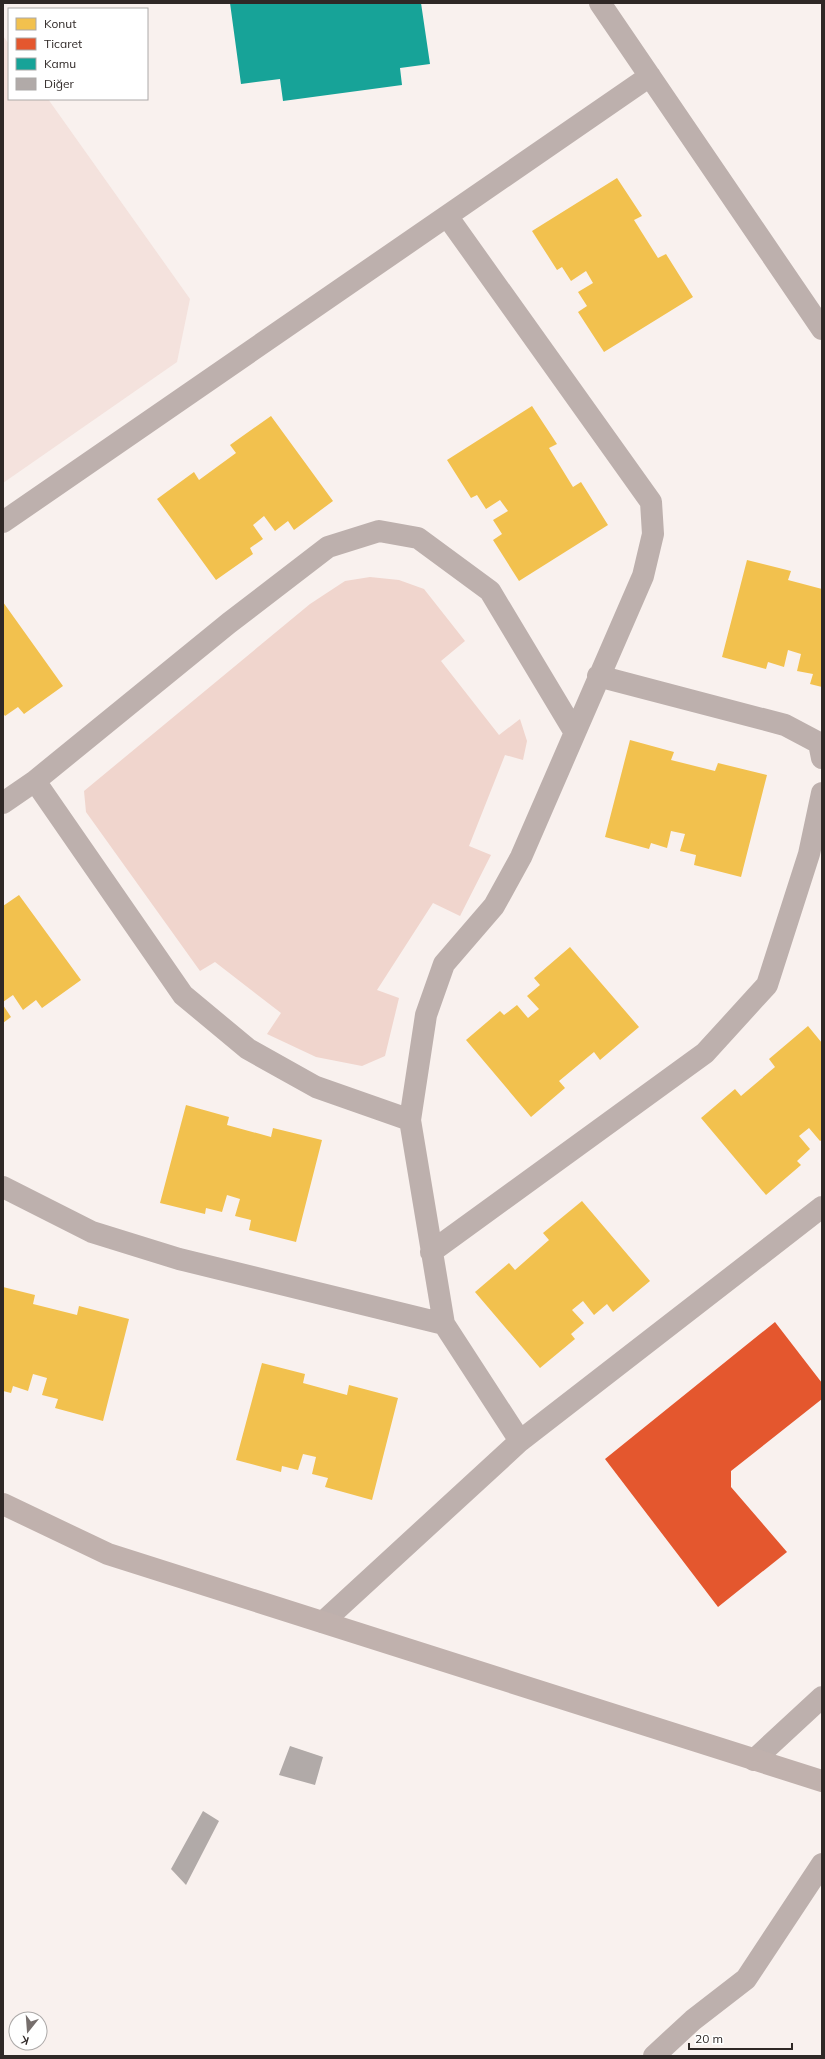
<svg xmlns="http://www.w3.org/2000/svg" width="825" height="2059" viewBox="0 0 825 2059" font-family="Mulish,sans-serif">
	<style>
		.built { fill: #f4e2dd }
		.green { fill: #f0d5cd }
		.homes { fill: #f2c14e }
		.shops { fill: #e4572e }
		.public { fill: #17a398 }
		.building { fill: #b1aaa8 }
		.lines { fill: none; stroke-linecap: round; stroke-linejoin: round }
		.minor { stroke: #bdb0ad; stroke-width: 22 }
		.major { stroke: #c0b1ad; stroke-width: 22 }
	</style>
	<rect width="100%" height="100%" fill="#f9f1ee"/>
	<path class="built" d="M3,36L9,44V99H48L190,299L177,362L3,483Z"/>
	<path class="green" d="M370,577L399,580L424,589L465,641L441,661L499,735L520,719L527,741L523,760L505,755L469,846L491,855L460,916L433,903L377,990L399,998L385,1056L362,1066L316,1057L267,1034L281,1013L215,962L200,971L86,812L84,791L310,604L345,581Z"/>
	<path class="homes" d="M617,178L642,216L634,220L658,258L666,254L693,297L604,352L578,312L587,306L578,292L593,283L586,271L571,281L562,267L557,270L532,231Z
		M532,406L557,444L549,448L573,487L581,482L608,525L519,581L493,540L502,534L493,520L508,511L500,500L486,509L477,495L471,498L447,460Z
		M271,416L333,501L294,530L288,521L275,531L264,516L253,525L263,539L250,548L253,554L216,580L157,499L194,472L199,480L236,453L230,445Z
		M747,560L791,571L788,580L822,589V687L810,684L813,674L797,671L801,654L788,650L784,667L768,662L766,669L722,657Z
		M3,602L63,686L24,714L18,707L5,716L3,713Z
		M630,740L674,752L671,760L715,771L718,763L767,775L741,877L694,865L696,855L680,851L685,834L671,831L667,848L651,843L649,849L605,837Z
		M19,895L81,980L42,1008L36,1000L23,1010L13,995L3,1002V906Z
		M570,947L639,1027L600,1060L594,1052L559,1081L565,1088L531,1117L466,1040L500,1011L504,1015L517,1005L528,1018L539,1009L527,996L540,985L534,978Z
		M3,1005L11,1017L3,1023Z
		M808,1026L822,1043V1140L820,1141L809,1128L799,1136L810,1149L797,1161L801,1165L766,1195L701,1118L735,1089L741,1096L775,1067L769,1059Z
		M186,1105L229,1117L227,1125L271,1137L273,1128L322,1140L296,1242L249,1230L251,1220L235,1216L240,1199L227,1195L222,1212L206,1208L205,1214L160,1203Z
		M582,1201L650,1281L613,1312L607,1304L594,1315L583,1301L572,1310L584,1323L571,1334L575,1339L540,1368L475,1292L509,1263L515,1270L549,1240L543,1233Z
		M3,1287L35,1295L33,1304L77,1315L79,1306L129,1319L103,1421L55,1408L58,1399L42,1395L47,1378L33,1374L28,1391L13,1386L11,1393L3,1391Z
		M262,1363L305,1374L303,1383L347,1395L349,1385L398,1398L372,1500L325,1487L328,1478L312,1474L316,1457L303,1454L298,1470L282,1466L281,1472L236,1460Z"/>
	<path class="shops" d="M775,1322L822,1383V1399L731,1471V1487L787,1552L718,1607L605,1459Z"/>
	<path class="public" d="M230,3H421L430,64L400,68L402,85L283,101L280,79L241,84Z"/>
	<path class="building" d="M290,1746L323,1757L315,1785L279,1775Z
		M203,1811L219,1821L186,1885L171,1869Z"/>
	<g class="lines">
		<path class="minor" d="M600,3L822,329
			M447,216L651,502L653,534L643,576L521,857L494,906L444,964L426,1015L410,1120L444,1324L520,1441
			M3,522L650,76
			M598,676L785,725L819,743L822,758
			M35,781L183,995L248,1049L316,1087L410,1120
			M3,803L35,781L229,623L328,547L379,531L418,538L490,591L574,731
			M3,1187L92,1232L179,1259L444,1324
			M431,1252L705,1053L767,985L809,854L822,793
			M323,1622L520,1441L822,1207
			M754,1760L822,1697
			M654,2056L693,2020L746,1979L822,1864"/>
		<path class="major" d="M3,1504L108,1554L822,1781"/>
	</g>
	<rect width="825" height="2059" fill="none" stroke="#2f2826" stroke-width="8"/>
	<rect x="8" y="8" width="140" height="92" fill="#ffffff" stroke="#aca9a8"/>
	<rect x="16" y="18" width="20" height="12" fill="#f2c14e" stroke="#aca9a8"/>
	<text x="44" y="28" font-size="12" fill="#2f2826">Konut</text>
	<rect x="16" y="38" width="20" height="12" fill="#e4572e" stroke="#aca9a8"/>
	<text x="44" y="48" font-size="12" fill="#2f2826">Ticaret</text>
	<rect x="16" y="58" width="20" height="12" fill="#17a398" stroke="#aca9a8"/>
	<text x="44" y="68" font-size="12" fill="#2f2826">Kamu</text>
	<rect x="16" y="78" width="20" height="12" fill="#b1aaa8" stroke="#aca9a8"/>
	<text x="44" y="88" font-size="12" fill="#2f2826">Diğer</text>
	<g transform="translate(28 2031) rotate(197)"><circle r="19" fill="#ffffff" stroke="#aca9a8"/>
	<path d="M0-3L7 15L0 10L-7 15Z" fill="#766e6c"/>
	<text y="-6" font-size="11" font-weight="bold" text-anchor="middle" fill="#2f2826">K</text>
	</g>
	<path d="M689 2043v6h103v-6" fill="none" stroke="#2f2826" stroke-width="2"/>
	<text x="695" y="2043" font-size="12" fill="#2f2826" stroke="#ffffff" stroke-width="3" paint-order="stroke">20 m</text>
</svg>
